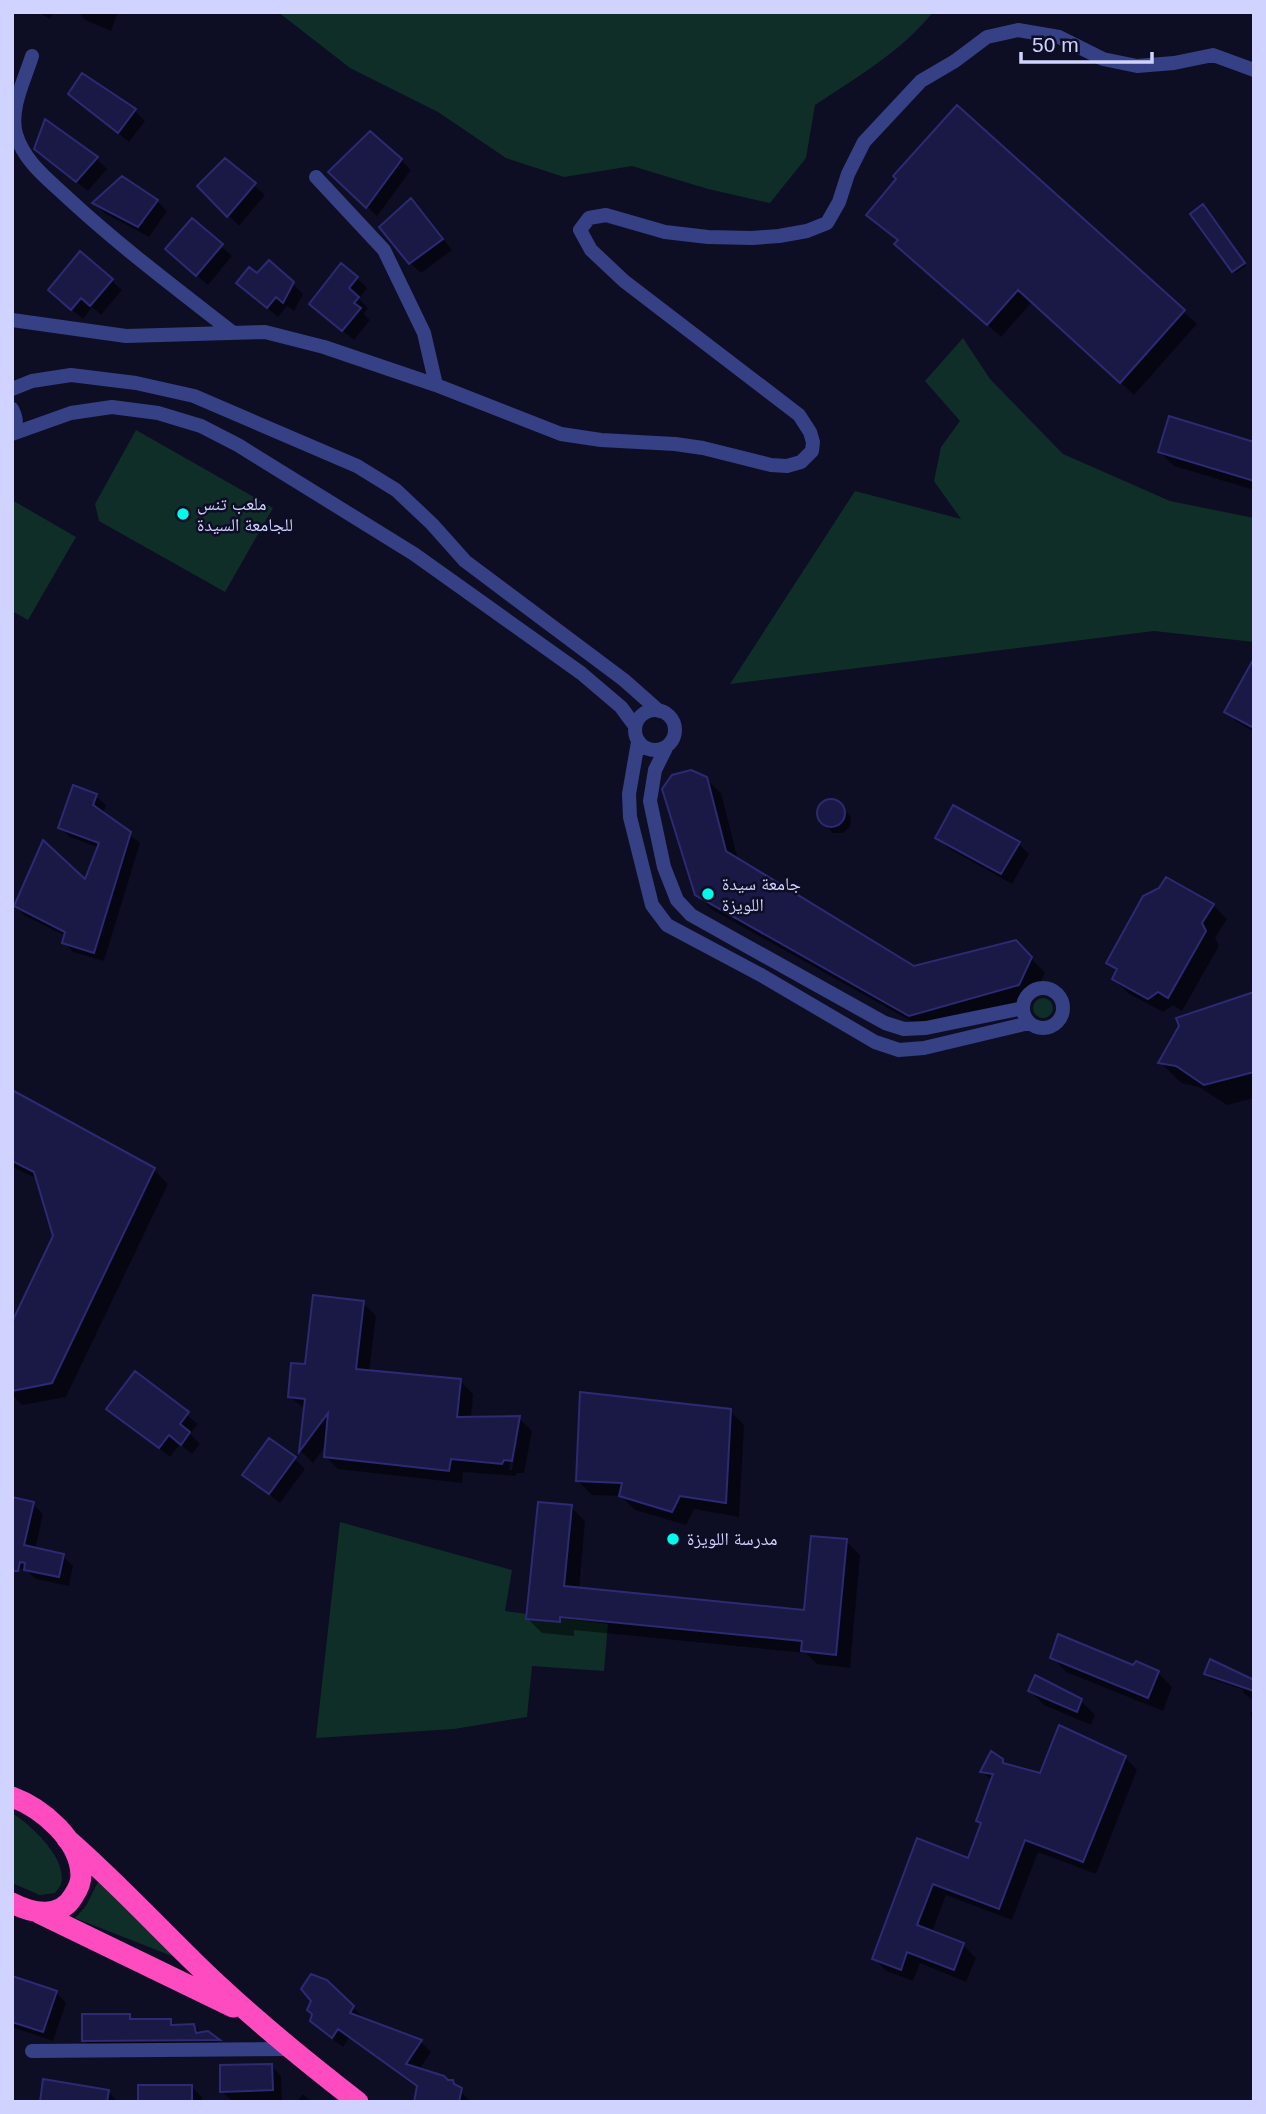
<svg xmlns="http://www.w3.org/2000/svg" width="1266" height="2114" viewBox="0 0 1266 2114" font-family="Arial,'Noto Naskh Arabic',sans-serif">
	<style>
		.green { fill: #102e28 }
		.shadow { fill: #0007; fill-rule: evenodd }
		.building { fill: #1a1845; stroke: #2c2a72; stroke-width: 2 }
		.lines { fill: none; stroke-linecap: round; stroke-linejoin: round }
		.street { stroke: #364085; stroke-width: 14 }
		.highway { stroke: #ff4bc0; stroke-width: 21 }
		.poi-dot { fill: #00fbea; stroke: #0d0d24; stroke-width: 2.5 }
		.labels { text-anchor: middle; stroke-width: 5; stroke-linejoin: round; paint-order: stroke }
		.poi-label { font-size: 18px; fill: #d0d2ff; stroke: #0d0d24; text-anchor: start }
	</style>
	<rect width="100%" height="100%" fill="#0d0d24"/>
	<path class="green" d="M278,12H933C902,51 856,78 815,105L806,158L770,203L708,189L632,166L564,177L506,158L438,112L350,68Z
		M963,338L990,379L1063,454L1170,501L1254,518V642L1154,631L730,684L855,491L961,519L934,481L941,447L960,421L925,381Z
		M136,430L273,508L225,592L99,521L95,504Z
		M12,500L76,537L28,620L12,611Z
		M1033 1008a10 10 0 1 1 20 0a10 10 0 1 1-20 0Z
		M340,1522L512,1570L505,1611L608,1624L604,1671L532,1666L527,1717L454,1729L316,1738Z
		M12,1813C31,1825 68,1859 61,1884C60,1887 57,1890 55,1893L40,1895L12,1883Z
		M98,1882L177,1958L75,1918L86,1906Z"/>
	<path class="shadow" d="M37,12H54L50,19Z
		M79,12H118L111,31L85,20Z
		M82,76L135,111L145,121L129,142L70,94Z
		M957,108L1197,324L1134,395L1032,302L1001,337L910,257L899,242L869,215Z
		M46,122L97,159L107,169L88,191L47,159Z
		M225,160L265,195L239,226L199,186Z
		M401,160L411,170L377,216L331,172Z
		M157,201L167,211L149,237L104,213L94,203Z
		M1206,209L1246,266L1236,273L1233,271Z
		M421,211L452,250L421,273L410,263Z
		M192,220L232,256L208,285L177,259Z
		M257,276L292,283L303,294L294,311L287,306L278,317L249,293Z
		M357,278L367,288L359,299L368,308L364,314L370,320L354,340L321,314Z
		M111,280L122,290L101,315L92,307L83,319L60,300Z
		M1254,444V490L1174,466L1160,452Z
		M1254,677V732L1237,722L1227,712Z
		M706,779L721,793L738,860L913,968L1016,942L1045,973L1033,998L925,1029L711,909L696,894Z
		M96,796L106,805L103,814L140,843L104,961L73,952L64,942L66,936L25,916L16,906L86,882L99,848L70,837L60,827Z
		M827,801L837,802L851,817L850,827L843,833H833L819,818V808Z
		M937,837L1018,843L1029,854L1012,884L948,848Z
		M1160,890L1213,905L1227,919L1215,938L1219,946L1182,1011L1173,1005L1163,1012L1128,993L1114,979L1118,972L1108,962Z
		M1254,994V1098L1227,1105L1199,1087L1181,1083L1160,1062Z
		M12,1092L154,1170L168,1184L66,1397L22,1405L12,1395V1326L55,1236L38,1179L12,1167Z
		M363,1303L376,1316L369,1372L460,1381L473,1394L471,1419L519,1418L532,1431L524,1473H517L515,1476L463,1472L462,1483L338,1469L325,1456L326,1445L313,1463L301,1451L306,1410L289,1396L306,1366ZM516,1429H519L512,1470H509Z
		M135,1373L198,1424L190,1434L200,1444L192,1454L180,1444L170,1457L109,1409Z
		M730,1411L744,1425L739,1517L694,1509L686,1525L635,1510L621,1496L592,1495L578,1481Z
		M295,1459L305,1469L280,1503L245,1475Z
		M33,1504L43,1514L35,1550L63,1556L73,1566L69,1586L36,1579L26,1570L12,1567Z
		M571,1507L585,1521L579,1589L806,1612L846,1541L860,1555L850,1668L817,1664L806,1653L574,1630V1636L542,1633L528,1619Z
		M1052,1657L1134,1667L1136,1663L1158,1673L1172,1687L1163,1711L1066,1672Z
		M1206,1674L1254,1682V1701L1243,1693L1244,1690L1211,1679Z
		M1030,1691L1081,1701L1095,1715L1091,1725L1044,1705Z
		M1253,1709H1254V1725L1250,1714Z
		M1125,1757L1137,1770L1096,1874L1038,1852L1012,1920L946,1895L932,1932L963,1945L976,1958L966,1982L920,1963L913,1981L886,1971L874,1958L918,1841L969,1860L982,1825L978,1821L992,1781L982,1771L1002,1760L1007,1766L1041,1775Z
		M12,1977L56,1992L66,2003L53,2041L12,2027Z
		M326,1981L364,2018L362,2019L421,2042L431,2052L419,2070L449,2082H452L471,2102H418L419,2089L349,2038L343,2047L323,2032L312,2021Z
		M129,2016L134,2021H171L176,2026L194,2025L202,2034L208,2033L227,2050L94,2051L84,2040Z
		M271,2065L281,2076L282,2100L233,2102L222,2091Z
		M191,2086L202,2097V2102H140Z
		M108,2091L118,2102H42Z
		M303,2094L312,2102H297Z"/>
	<path class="building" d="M82,73L136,109L118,133L68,94Z
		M957,105L1185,310L1120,383L1018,290L987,325L894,244L898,240L866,215L896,179L893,176Z
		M45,119L98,157L76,182L34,149Z
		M370,131L402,159L366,208L328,172Z
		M225,158L256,183L227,217L197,186Z
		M122,176L158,200L138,227L92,203Z
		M411,198L443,239L409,264L379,227Z
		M1203,204L1245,263L1232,272L1190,214Z
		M192,218L223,244L196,276L165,249Z
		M80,251L113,279L90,306L81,298L71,310L48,290Z
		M269,260L294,282L283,303L276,297L267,308L236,283L249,267L257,273Z
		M341,263L358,277L349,288L359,297L354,303L361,308L342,331L309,304Z
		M1169,416L1254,442V481L1158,452Z
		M1254,658V728L1224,712Z
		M691,770L707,777L726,851L914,966L1016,940L1032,957L1019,985L909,1016L695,895L662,789L672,775Z
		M73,785L97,794L93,805L131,832L94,953L62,943L65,932L14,906L43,840L85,879L99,843L58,828Z
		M817 813a14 14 0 1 1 28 0a14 14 0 1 1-28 0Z
		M953,805L1020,842L1001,874L935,838Z
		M1166,877L1214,904L1202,923L1206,931L1168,998L1158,992L1148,999L1112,979L1117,969L1106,963L1143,896L1159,888Z
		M1254,992V1072L1204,1085L1176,1066L1158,1063L1179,1026L1176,1018Z
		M12,1090L155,1168L52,1383L12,1391V1322L53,1236L34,1172L12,1161Z
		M313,1295L364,1301L356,1369L461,1379L457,1417L520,1416L512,1461L504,1460L502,1464L451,1459L449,1471L324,1457L328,1413L299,1452L305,1399L288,1397L291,1363L305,1364Z
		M135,1371L189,1412L180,1424L190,1432L181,1445L169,1435L159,1448L106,1409Z
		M580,1392L731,1409L726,1503L680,1496L672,1512L619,1496L622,1483L576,1481Z
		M269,1438L296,1457L269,1494L242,1475Z
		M12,1497L34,1502L24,1545L64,1554L59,1577L24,1570L25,1563L20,1562L18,1571H12Z
		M538,1502L572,1505L564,1586L804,1610L811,1536L847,1539L836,1655L801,1651L802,1641L560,1617V1622L526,1619Z
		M1058,1634L1133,1665L1136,1661L1159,1671L1148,1698L1050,1658Z
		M1210,1659L1254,1680V1691L1204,1674Z
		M1035,1675L1082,1699L1077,1712L1028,1691Z
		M1059,1725L1126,1756L1083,1862L1025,1840L999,1909L933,1884L917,1925L964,1943L954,1970L907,1952L901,1970L872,1959L917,1838L968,1858L981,1823L976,1821L993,1774L980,1772L991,1751L1003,1759V1763L1040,1773Z
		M311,1974L327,1980L354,2006L350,2013L422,2040L406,2064L444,2076L448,2080H453L454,2084L462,2088L459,2102H414L417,2086L338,2029L332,2038L310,2021L312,2014L307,2010L311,2001L301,1989Z
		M12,1976L57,1991L43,2032L12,2022Z
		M82,2014H130V2019H171V2025L194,2024L196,2033L208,2031L220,2040L82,2041Z
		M272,2064L273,2090L220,2092V2065Z
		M43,2079L109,2090L107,2102H40Z
		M138,2085H192V2102H138Z"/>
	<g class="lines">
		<path class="street" d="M32,56C25,79 9,109 16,134C24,162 49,180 69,199C121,247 177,289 232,332
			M316,177L384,250L424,333L436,385
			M12,320L126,336L265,332L324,347L436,385L561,434L601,440L675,444L703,448L771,465L787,466L801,462L812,451L813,442L810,432L799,415L624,281L591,250L580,230L589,218L606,215L665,232L708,237L752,238L779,236L807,231L827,223L839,202L848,174L864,142L921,81L955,61L987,37L1018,30L1059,37L1103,59L1137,66L1174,63L1213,55L1254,70
			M12,389L32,381L71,375L136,383L194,396L357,466L396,490L432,524L465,561L624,680L659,711
			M12,409C16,417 18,424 12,431
			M12,434L71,413L112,407L158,413L201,426L238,445L414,554L581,673L621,707L635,726
			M635 730a20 20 0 1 1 40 0a20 20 0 1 1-40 0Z
			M638,742L629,794L630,817L652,905L667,925L761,975L875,1042L899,1050L924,1048L1029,1023
			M666,748L655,770L650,801L664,867L677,900L691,915L885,1023L904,1029L926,1028L1023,1008
			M1023 1008a20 20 0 1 1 40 0a20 20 0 1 1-40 0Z
			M32,2051L290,2049"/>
		<path class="highway" d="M12,1797C42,1808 80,1840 81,1875C81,1882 78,1889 74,1895C61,1919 33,1914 12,1903
			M67,1839C112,1878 152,1921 194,1962C246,2013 301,2058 358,2102
			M39,1913L233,2007"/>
	</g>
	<g class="poi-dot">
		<circle cx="183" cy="514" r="7"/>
		<circle cx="708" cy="894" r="7"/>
		<circle cx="673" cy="1539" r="7"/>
	</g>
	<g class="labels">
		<g class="poi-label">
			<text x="197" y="510">ملعب تنس<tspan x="197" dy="21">للجامعة السيدة</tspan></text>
			<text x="722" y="890">جامعة سيدة<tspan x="722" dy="21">اللويزة</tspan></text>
			<text x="687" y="1545">مدرسة اللويزة</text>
		</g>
	</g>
	<rect width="1266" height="2114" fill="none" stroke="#d0d2ff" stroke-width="28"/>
	<path d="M1021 52v10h131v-10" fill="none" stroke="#d0d2ff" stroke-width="3.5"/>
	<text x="1032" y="52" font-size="21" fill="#d0d2ff" stroke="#0d0d24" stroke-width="5" paint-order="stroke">50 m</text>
</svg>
